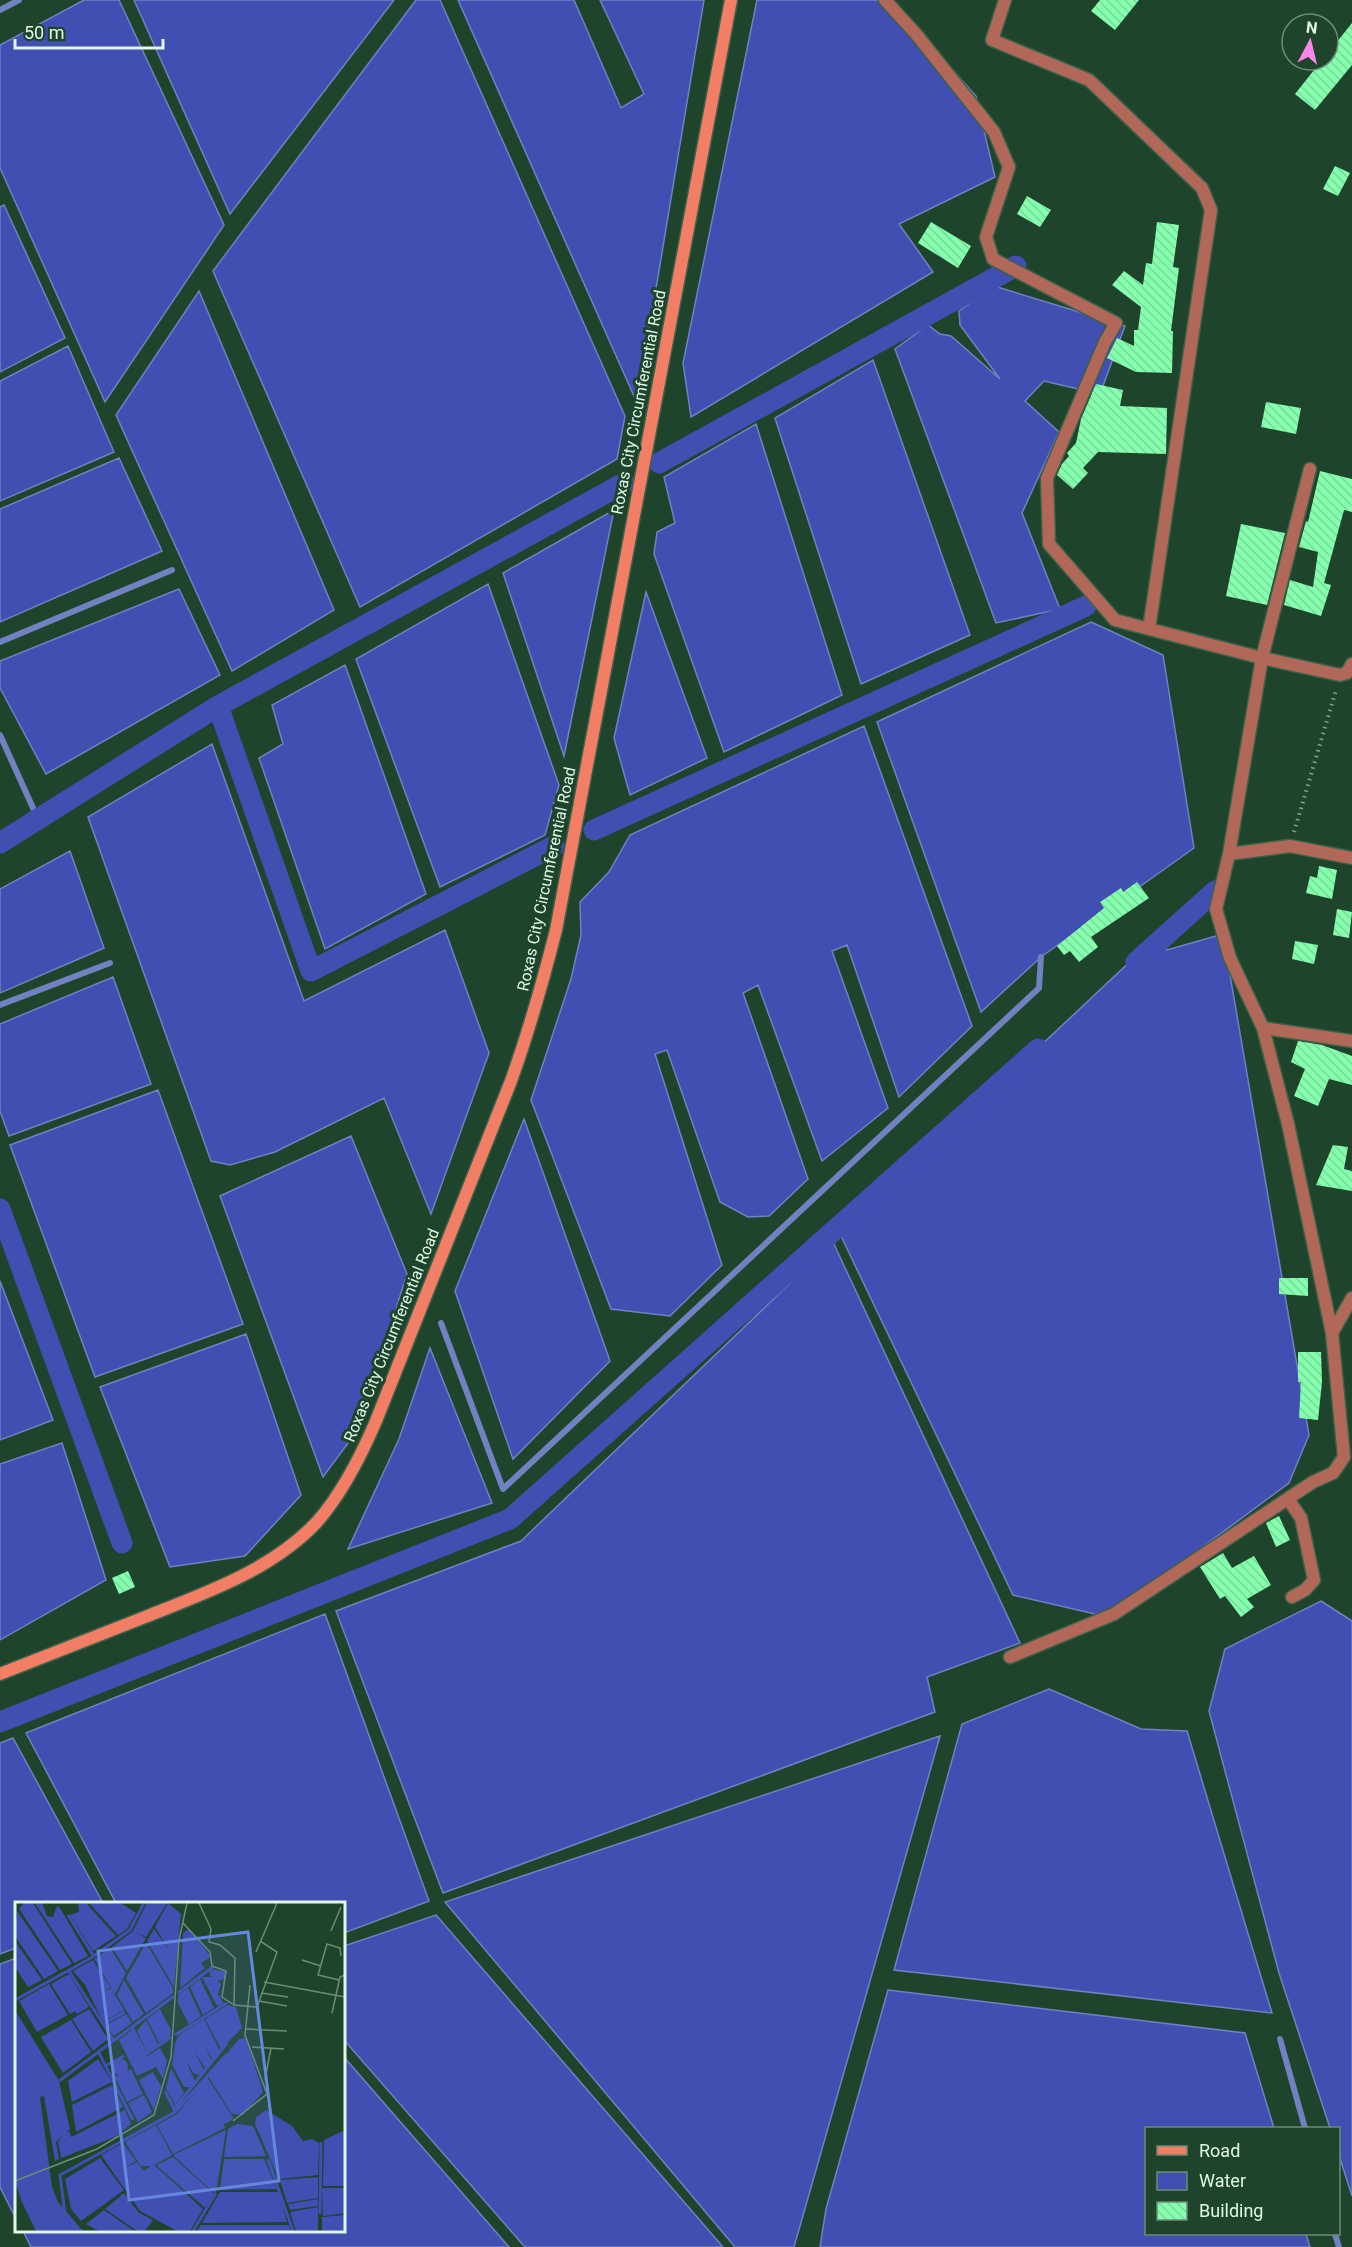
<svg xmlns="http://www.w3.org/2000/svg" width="1352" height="2247" viewBox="0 0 1352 2247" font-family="Roboto,sans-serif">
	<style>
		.water { fill: #414eb2; stroke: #7181c2; stroke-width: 1.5 }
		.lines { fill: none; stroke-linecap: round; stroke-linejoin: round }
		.stream { stroke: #7181c2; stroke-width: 6 }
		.canal { stroke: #414eb2; stroke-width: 21 }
		.building { fill: url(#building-back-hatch) }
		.street-casing { stroke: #3d6149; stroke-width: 15 }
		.secondary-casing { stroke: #3d6149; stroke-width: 15 }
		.path { stroke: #83a18c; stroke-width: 4; stroke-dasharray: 1.5 4.5; stroke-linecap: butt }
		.street { stroke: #b26859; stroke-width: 12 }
		.secondary { stroke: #f27e66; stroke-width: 12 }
		.labels { text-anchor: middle; stroke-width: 6; stroke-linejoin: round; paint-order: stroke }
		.street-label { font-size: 16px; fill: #e1f7e7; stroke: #1e452b }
		.inset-river { fill: none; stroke: #414eb2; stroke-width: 3 }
		.inset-road { fill: none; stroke: #6c8c76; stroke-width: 1.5 }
		.view { fill: #6289dd; fill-opacity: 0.15; stroke: #6289dd; stroke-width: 3 }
		.inset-edge { fill: none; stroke: #e1f7e7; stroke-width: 3 }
	</style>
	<defs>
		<pattern id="building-back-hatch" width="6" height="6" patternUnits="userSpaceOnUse" patternTransform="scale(1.5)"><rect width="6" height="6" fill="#85feae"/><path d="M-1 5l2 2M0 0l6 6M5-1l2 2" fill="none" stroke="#78da99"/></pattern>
	</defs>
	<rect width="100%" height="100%" fill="#1e452b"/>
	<path class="water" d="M84,0H119L224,225L105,402L0,168V45Z
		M134,0H394L230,214Z
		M416,0H440L625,416L617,459L360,607L213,271Z
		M458,0H574L621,108L644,94L600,0H704L637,403Z
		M757,0H891L976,96L995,177L899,224L933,272L691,417L683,363Z
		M4,205L65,338L0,372V207Z
		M994,286L1125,326L1100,394L1044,381L1025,401L1059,432L1022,513L1060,609L996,623L895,349L928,325L940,334L951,336L1000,379L960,325L959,311Z
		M199,291L334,610L232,671L116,415Z
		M68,346L114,452L0,501V381Z
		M873,360L970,635L861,684L775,418Z
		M756,424L842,695L724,752L654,554L657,532L675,523L664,477Z
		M119,458L162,551L0,622V509Z
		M614,510L564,756L503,573Z
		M488,584L559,785L545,835L440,887L356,659Z
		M179,589L220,675L46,774L0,688V661Z
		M646,592L707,758L630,795L614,738Z
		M1091,622L1163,655L1194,848L1041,957L981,1012L877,722Z
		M345,665L426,894L325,949L259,758L283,744L272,705Z
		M864,726L972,1026L899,1097L847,945L832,951L888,1108L822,1161L758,985L743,993L808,1179L769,1216L748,1217L720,1202L667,1050L655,1054L722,1265L670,1316L611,1309L531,1100L571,979L581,935L580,902L609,872L630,835Z
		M212,744L304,1001L445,930L489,1053L431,1214L384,1098L275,1152L230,1165L211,1161L88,817Z
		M70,851L104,948L0,993V889Z
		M1223,934L1309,1435L1289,1483L1108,1617L1013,1595L840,1234L1152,941L1167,950Z
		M113,977L151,1084L9,1136L0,1111V1024Z
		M158,1090L243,1324L95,1377L10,1145Z
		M524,1119L610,1361L513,1459L455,1291Z
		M351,1136L407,1274L357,1431L323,1477L220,1196Z
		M833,1242L1020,1643L927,1677L935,1712L443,1893L336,1611L521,1541Z
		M0,1281L53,1420L0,1440Z
		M246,1334L301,1495L245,1556L170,1567L100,1387Z
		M430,1348L492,1503L348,1549L399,1439Z
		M62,1443L106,1580L0,1640V1464Z
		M1321,1601L1352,1621V2196L1339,2155L1338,2128H1330L1279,1973L1209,1711L1225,1649Z
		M325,1614L429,1901L344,1933V1904L116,1903L26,1733Z
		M1049,1689L1141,1729L1187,1731L1272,2013L894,1970L962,1724Z
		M940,1736L794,2247H735L445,1902Z
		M13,1738L103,1903L16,1904V1948L0,1954V1743Z
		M436,1915L723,2247H525L344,2040V1946Z
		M16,1958V2219L0,2187V1964Z
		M888,1990L1245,2033L1274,2128H1146V2234H1306L1310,2247H820L826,2209Z
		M344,2057L509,2247H31L23,2231L344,2230Z"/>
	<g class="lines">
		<path class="stream" d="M0,10L19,0
			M0,642L172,570
			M0,735L38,819
			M0,1005L110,963
			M441,1323L503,1489L1039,988L1041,957
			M1280,2039L1305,2128
			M1335,2234L1339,2247"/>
		<path class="canal" d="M659,463L1016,266
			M218,706L311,971L554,846
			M594,830L1086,606
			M0,843L218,706L624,483
			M1136,962L1215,891
			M0,1209L122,1543
			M0,1722L510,1519L1038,1049"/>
	</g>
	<path class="building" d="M1100,0H1139L1115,30L1091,11Z
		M1352,23V65L1315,110L1295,94L1322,60H1328V53Z
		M1335,166L1350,173L1338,196L1323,189Z
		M1027,196L1051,210L1040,227L1017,214Z
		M931,222L971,246L958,268L918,243Z
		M1157,222L1179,225L1173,267L1179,268L1171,331H1173L1172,373L1136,372L1107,358L1117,338L1134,346V330H1138L1141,307L1112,285L1124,271L1143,285L1146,263L1152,264Z
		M1096,384L1123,390L1120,406L1167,408L1166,454L1098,452L1083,468L1088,473L1073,489L1057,475L1062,464L1069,456L1067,453L1076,443L1081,419Z
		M1266,402L1301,408L1296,434L1261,427Z
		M1320,471L1352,479V512L1344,510L1324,583L1331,585L1321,616L1284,605L1290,580L1313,587L1318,552L1299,547L1306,521L1308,522Z
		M1241,524L1285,533L1267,605L1226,596Z
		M1319,866L1337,870L1332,899L1306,893L1310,876L1317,878Z
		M1137,882L1149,898L1091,937L1098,947L1079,962L1070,951L1064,955L1057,946L1104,908L1100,902L1121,888L1123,892Z
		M1337,909L1352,912L1349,938L1333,935Z
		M1295,941L1318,945L1314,964L1292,959Z
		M1298,1041L1322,1045L1352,1056V1085L1329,1079L1318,1106L1294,1096L1305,1069L1291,1062Z
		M1333,1145L1348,1147L1344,1169L1352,1171V1191L1316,1185Z
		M1279,1278H1308V1296L1279,1294Z
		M1298,1352H1321L1322,1382L1318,1420L1299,1418L1301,1382H1298Z
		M1279,1516L1290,1540L1276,1547L1266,1523Z
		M1223,1553L1232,1568L1254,1556L1271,1585L1247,1599L1254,1607L1241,1617L1225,1596L1220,1599L1200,1567Z
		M128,1571L135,1587L119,1594L112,1578Z"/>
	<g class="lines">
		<g class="street-casing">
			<path id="street" d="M885,0L916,34L994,132L1009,167L986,237L993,259L1116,323L1105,342L1047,478L1049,544L1115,620L1149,629
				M1005,0L992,40L1089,80L1202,188L1211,210L1149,629L1262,658L1340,675L1347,673L1352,664
				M1229,854L1290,846L1352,858
				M1263,1028L1352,1041
				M1332,1333L1352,1298
				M1288,1499L1301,1518L1314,1580L1305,1590L1292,1597
				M1010,1657L1114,1614L1313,1482L1333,1473L1344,1457L1332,1333L1288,1124L1263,1028L1230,958L1216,909L1229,854L1262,658L1310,469"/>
		</g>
		<g class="secondary-casing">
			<path id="secondary" d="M0,1674C48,1655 97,1636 145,1617C205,1593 270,1571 316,1523C342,1494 361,1456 376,1421L511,1081C529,1031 543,981 556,930L731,0"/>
		</g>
		<path class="path" d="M1294,832L1336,690"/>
		<use href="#street" class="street"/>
		<use href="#secondary" class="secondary"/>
	</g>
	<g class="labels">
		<g class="street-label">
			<text transform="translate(638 402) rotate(-79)" y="6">Roxas City Circumferential Road</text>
			<text transform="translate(546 879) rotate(-78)" y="6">Roxas City Circumferential Road</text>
			<text transform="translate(391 1335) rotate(-68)" y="6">Roxas City Circumferential Road</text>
		</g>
	</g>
	<g transform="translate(15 1902)">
		<rect width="330" height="330" fill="#1e452b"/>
		<path d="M9,1H18L57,62L45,68L4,7ZM20,1H27L32,14L38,15L42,4L45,6L73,54L59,61ZM63,1H71L101,34L78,49L55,13L64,10ZM74,1H106L121,11L112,27L103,33ZM132,1H152L131,35L120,30L131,36L112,69L97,45L118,29ZM153,1L166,12L159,85L132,39L139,27L156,51L140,25ZM2,9L43,69L29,77L0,34ZM174,26L196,55L186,61L190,66L165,86L168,31ZM0,39L27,78L13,85L0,65ZM131,41L158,86V91L131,111L111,76ZM95,46L111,71L100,92L79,57ZM78,58L95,85L90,89L96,86L109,108L88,120L70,83L58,69ZM197,67L212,70L210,77L202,79L206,82L203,92L209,102L202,104L187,75H196L194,70ZM54,72L74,105L62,112L60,109L55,112L36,82ZM185,77L199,106L188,113L175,85ZM109,78L129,112L118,120L102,93ZM34,82L53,113L22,130L4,99ZM173,86L186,114L174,122L163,101V93ZM213,103L221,105L227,126L206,147L190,117ZM74,107L93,137L78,149L57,117ZM145,107L156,128L155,134L144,141L132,117ZM0,108L44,179L55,227L41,240L44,257L40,259L29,194L25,195L37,285L43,300L68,329H21L6,298L0,278ZM111,112L117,121L99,134L91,123ZM189,117L205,149L198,158L189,143L197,159L190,166L179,149L189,168L185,173L179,172L170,157L180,179L175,185H169L157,163L160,141L164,133ZM56,118L76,150L48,171L26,135ZM131,118L143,142L132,150L122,129ZM117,128L131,155L145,146L152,159L148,177L141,165L122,174L104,138ZM231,136L248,190L228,213L217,212L193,174L224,137ZM97 165a8 8 0 1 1 16 0a8 8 0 1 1-16 0ZM83,157L97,180L57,200L53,179ZM156,166L169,191L160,203L151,186ZM116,167L128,192L112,200L100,175ZM138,170L146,184L139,208L124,178ZM192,175L219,217L209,222L210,226L158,252L142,223L162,212ZM97,183L108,205L61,230L57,203ZM129,193L137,210L123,220L113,201ZM110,208L116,222L100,235L46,256L43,240L49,232L54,229L56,235ZM251,208L277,224L288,239L297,237L304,241L303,273L264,277L240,222L241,215ZM222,222L238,224L251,254L209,255L213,227ZM141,223L157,253L139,263L188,307L175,329H162L125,309L86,253L108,241L121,259L107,267L122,260L129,269L136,264H126L110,240ZM211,228L201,290L199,291L158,253ZM330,228V284H308L309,238ZM158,255L199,292L190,306L141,263ZM85,256L109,288L66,319L56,307L50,277ZM209,257H249L262,287L205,288ZM303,275V296L272,301L265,278ZM307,286H330V311L308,314ZM205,290H264L272,320L187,321ZM109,291L124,311L138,318L130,329H122L90,307ZM303,297V304L275,308L273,302ZM303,305V329H281L275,310ZM89,308L119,329H84L71,322ZM330,313V329H307V315ZM186,323H274L276,329H182Z" fill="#414eb2"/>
		<path class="inset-river" d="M53,13L78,53M54,69L99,139M163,91L199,64M0,98L76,56L115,28L129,1M88,122L110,110M117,125L131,152L156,135M160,133L212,101M84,151L118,218M90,164L109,154M44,179L159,94M150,189L159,207L212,141M253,257L278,329M50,312L45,273L160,210L212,152M305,312L306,240M178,329L201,291"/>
		<path class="inset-road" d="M184,1L196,27L194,40L205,43L220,56L219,103L242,105L262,50L245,39M168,21L195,50L197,64L211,69L207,95L219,103M316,29L326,5M241,50L262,1M287,58L306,64M324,78L303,73L312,42L325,46L326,54M249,80L330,95M246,91L273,95M244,99L272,104M317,111L325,75L330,73M231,127L272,129M237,145L269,147M250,177L256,146M218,219L252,192L230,133L235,83M0,279L82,247L139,213L156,155L164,38L172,1"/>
		<path class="view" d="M233,30L264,279L114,298L83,49Z"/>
		<rect width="330" height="330" class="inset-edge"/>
	</g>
	<rect x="1145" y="2127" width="195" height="108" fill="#1e452b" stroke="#6c8c76" stroke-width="1.5"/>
	<rect x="1157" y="2146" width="30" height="9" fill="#f27e66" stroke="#6c8c76" stroke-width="1.5"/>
	<text x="1199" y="2157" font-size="18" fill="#e1f7e7">Road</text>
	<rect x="1157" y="2172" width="30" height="18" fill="#414eb2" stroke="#6c8c76" stroke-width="1.5"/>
	<text x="1199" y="2187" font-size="18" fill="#e1f7e7">Water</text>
	<rect x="1157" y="2202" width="30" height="18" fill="url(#building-back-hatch)" stroke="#6c8c76" stroke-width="1.5"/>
	<text x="1199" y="2217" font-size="18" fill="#e1f7e7">Building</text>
	<g transform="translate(1310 42) rotate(7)"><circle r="28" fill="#1e452b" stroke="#6c8c76" stroke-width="1.5"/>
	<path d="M0-4.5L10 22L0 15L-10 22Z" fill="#f987e8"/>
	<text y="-9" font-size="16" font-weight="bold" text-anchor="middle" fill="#e1f7e7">N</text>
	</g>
	<path d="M15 39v9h148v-9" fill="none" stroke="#e1f7e7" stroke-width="3"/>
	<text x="24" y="39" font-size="18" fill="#e1f7e7" stroke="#1e452b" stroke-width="4.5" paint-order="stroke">50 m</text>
</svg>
